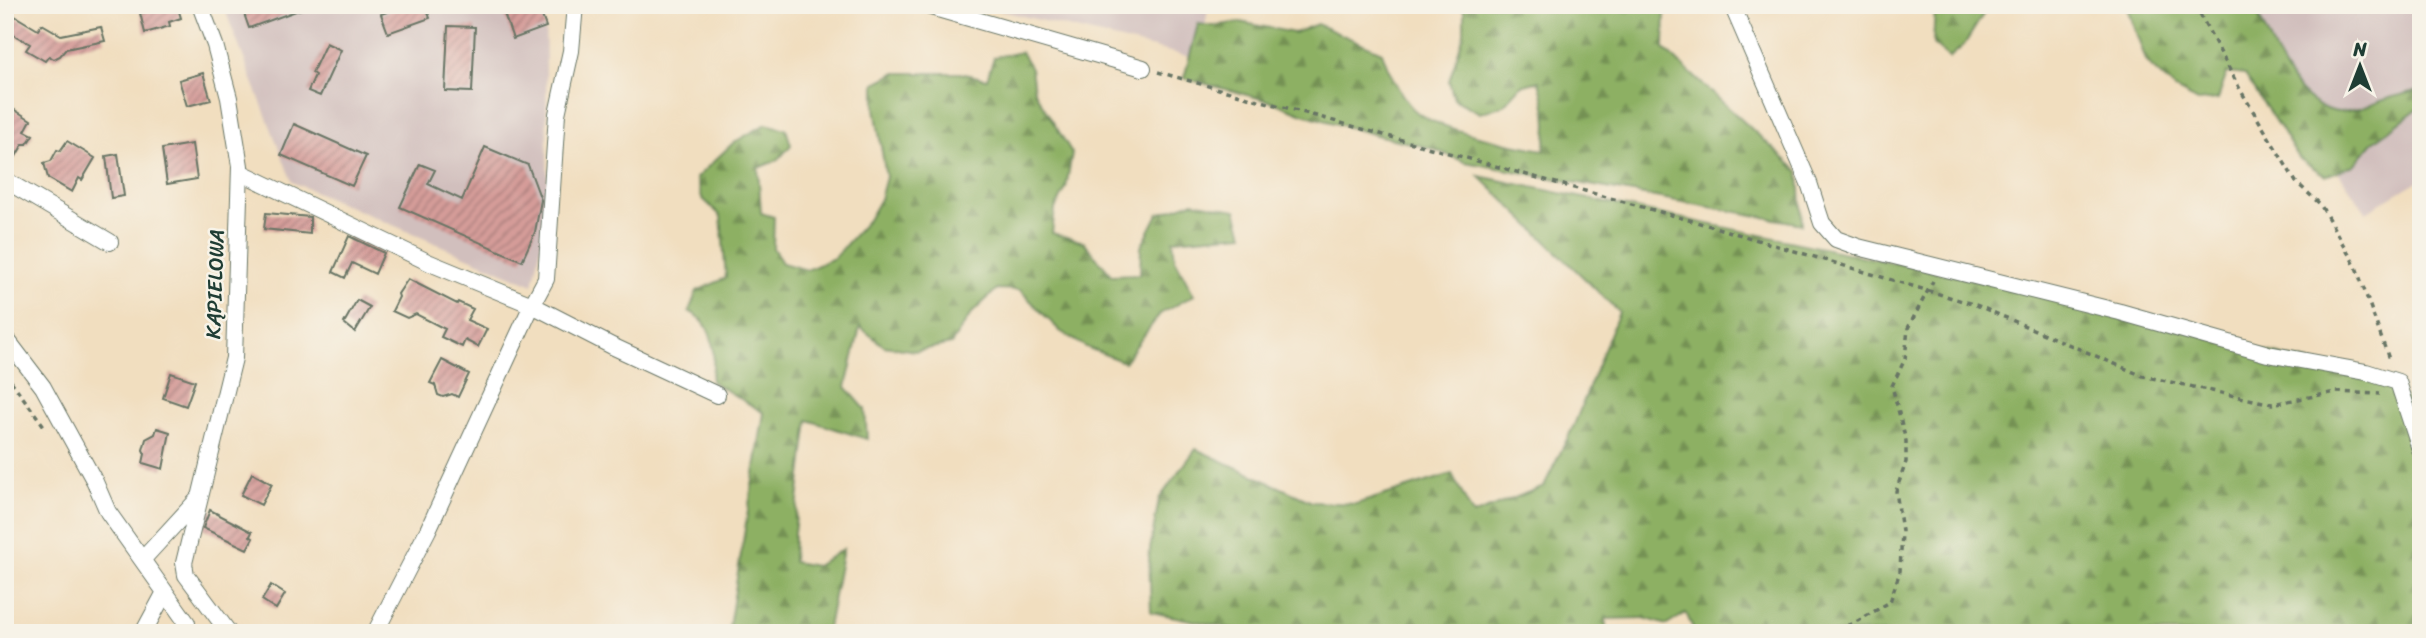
<svg xmlns="http://www.w3.org/2000/svg" width="2426" height="638" viewBox="0 0 2426 638" font-family="Sriracha,sans-serif">
	<style>
		.industrial { fill: #d1bfbd }
		.forest { fill: url(#forest-firs); stroke: #56764c; stroke-width: 2 }
		.building { fill: url(#building-hatch) }
		.lines { fill: none; stroke-linecap: round; stroke-linejoin: round }
		.minor-casing { stroke: #687565; stroke-width: 18 }
		.path { stroke: #687565; stroke-width: 3.5; stroke-dasharray: 5 5; stroke-linecap: butt }
		.minor { stroke: #fff; stroke-width: 16 }
		.labels { text-anchor: middle; stroke-width: 5; stroke-linejoin: round; paint-order: stroke }
		.street-label { font-size: 21px; fill: #1f3d34; stroke: #f7f3e8 }
	</style>
	<defs>
		<pattern id="forest-firs" width="22" height="20" patternUnits="userSpaceOnUse" patternTransform="scale(1.75)"><rect width="22" height="20" fill="#8db064"/><path d="M5 1l3.5 6h-7zM16 11l3.5 6h-7z" fill="#739053"/></pattern>
		<pattern id="building-hatch" width="6" height="6" patternUnits="userSpaceOnUse" patternTransform="scale(1.75)"><rect width="6" height="6" fill="#d59c99"/><path d="M-1 1l2-2M0 6l6-6M5 7l2-2" fill="none" stroke="#ac807e"/></pattern>
	</defs>
	<rect width="100%" height="100%" fill="#f7f3e8"/>
	<filter id="ink" filterUnits="userSpaceOnUse"><feTurbulence type="fractalNoise" baseFrequency=".0143" numOctaves="2"/><feDisplacementMap in="SourceGraphic" scale="14" xChannelSelector="R" yChannelSelector="G"/><feConvolveMatrix kernelMatrix="1 2 1 2 8 2 1 2 1" color-interpolation-filters="sRGB"/></filter>
	<filter id="wash" filterUnits="userSpaceOnUse"><feTurbulence type="fractalNoise" baseFrequency=".00686" numOctaves="4" result="noise"/><feDisplacementMap in="SourceGraphic" scale="28" xChannelSelector="R" yChannelSelector="G"/><feGaussianBlur stdDeviation="1.57" result="paint"/><feColorMatrix in="noise" values="0 0 0 0 0 0 0 0 0 0 0 0 0 0 0 0 0 1.4 0 .05"/><feComposite in="paint" operator="in"/></filter>
	<g filter="url(#wash)">
		<rect width="100%" height="100%" fill="#f1debf"/>
		<path class="industrial" d="M223,5H545L548,213L533,285L292,182Z
			M977,5H1209L1199,59Z
			M2220,5H2421V179L2366,212Z"/>
		<path class="forest" d="M1458,5H1665L1664,49L1799,172L1802,224L1465,162L1431,148L1376,135L1303,114L1273,102L1184,78L1198,24L1214,26L1240,22L1294,33L1317,24L1382,52C1388,70 1403,102 1418,113C1441,130 1514,145 1544,150C1550,125 1546,106 1539,81L1521,86L1504,105L1480,113L1454,99L1449,81L1464,34V10Z
			M1937,5H1989L1964,45L1949,58L1933,44L1935,9Z
			M2126,5H2253C2273,41 2287,99 2332,111C2347,115 2370,105 2384,100C2396,95 2410,94 2421,89V106L2372,143L2354,165L2326,176L2300,159L2245,75L2227,73L2218,99L2198,101L2175,89L2147,63Z
			M1021,52L1031,68L1034,91L1072,153L1066,188L1055,209L1052,233L1084,242L1111,275L1140,274L1141,247L1158,214L1193,202L1236,210L1243,234L1173,240L1175,259L1194,295L1160,314L1124,362L1086,347L1060,331L1020,290L997,289L971,314L951,344L916,351L884,346L860,327L846,387L865,409L867,439L808,420L794,533L793,562L816,566L843,549L827,633H728L764,413L711,381C716,355 716,324 689,311L697,291L726,278L721,216L702,198L696,178L733,143L766,124L786,129L791,145L778,160L758,168L761,213L774,217L773,248L782,263L807,270L834,258L868,220L880,199L886,177L875,108V83L895,73H960L987,79L994,57Z
			M1479,176L2018,289L2366,377L2392,387L2411,403L2421,402V633H1695L1686,613L1667,625L1644,618L1606,619V633H1518L1496,627L1467,633H1253L1151,612L1149,555L1159,499L1196,449L1312,502L1356,504L1452,474L1473,515L1544,486L1574,425L1619,312Z"/>
		<g id="blocks">
			<path class="building" d="M143,5H177L181,18L169,22L170,26L145,33L140,13L145,12Z
				M241,5H307V7L249,28Z
				M407,5H425L430,18L388,33L381,14Z
				M501,5H538L546,27L513,39Z
				M5,10L38,30L42,24L61,35L101,27L105,41L66,49L60,56L54,59L49,56L45,61L26,50L30,44L5,30Z
				M448,26L475,27L472,92L445,91Z
				M326,43L341,50L320,96L308,91L315,75L312,73Z
				M203,73L211,100L187,106L179,80Z
				M10,107L31,120L25,131L33,135L27,144H23L15,158L5,152V116Z
				M294,124L366,156L352,186L281,155Z
				M67,141L95,158L82,180L79,178L72,192L48,178L44,163L51,161L57,150L60,151Z
				M192,144L197,179L167,184L162,149Z
				M485,147L528,165L541,200L535,232L522,261L400,207L420,164L435,170L428,184L462,200Z
				M118,154L124,196L111,198L106,156Z
				M266,213L310,217V234L264,229Z
				M349,236L384,253L375,274L352,263L345,278L333,272Z
				M408,279L457,304L458,302L473,309L467,320L487,329L478,347L465,340L462,347L441,337L445,329L416,314L407,318L392,311L399,297L398,294Z
				M357,300L370,307L355,332L344,323Z
				M442,360L469,374L458,397L452,394L443,397L438,395L435,385L430,383Z
				M171,373L195,381L186,406L163,398Z
				M157,428L170,432L163,469L143,463L145,454L143,450L146,439L155,434Z
				M252,473L272,484L261,505L241,495Z
				M210,510L252,532L250,536L253,538L247,549L203,528Z
				M271,585L285,594L276,609L262,600Z"/>
		</g>
	</g>
	<g filter="url(#ink)">
		<use href="#blocks" fill-opacity="0" stroke="#687565" stroke-width="2"/>
		<g class="lines">
			<g class="minor-casing">
				<path id="minor" d="M200,5L215,45L229,98L240,166L234,358L184,563L186,575L229,633
					M924,5L1143,68
					M1732,5L1809,183L1822,223L1836,239L1858,247L2120,312L2268,354L2366,372L2398,382L2421,452
					M240,172L430,263L532,305L546,279L557,114L571,51L575,5
					M5,180L110,242
					M5,337L43,387L95,482L108,512L165,592L143,633
					M143,559L199,498
					M165,592L187,623L184,625L189,633
					M375,633L428,530L532,305L612,346L717,395"/>
			</g>
			<path class="path" d="M2195,5L2241,91L2296,182L2320,204L2356,267L2390,362
				M1158,72L1714,227L1976,305L2143,376L2272,404L2336,392L2380,394
				M5,373L44,426
				M1829,633L1856,622L1890,602L1900,571L1902,531L1896,491L1906,462V441L1892,386L1905,359L1908,328L1933,281"/>
			<use href="#minor" class="minor"/>
		</g>
	</g>
	<g class="labels">
		<g class="street-label">
			<text transform="translate(215 284) rotate(-88)" y="7">KĄPIELOWA</text>
		</g>
	</g>
	<rect width="2426" height="638" fill="none" stroke="#f7f3e8" stroke-width="28"/>
	<g transform="translate(2360 66)" stroke="#f7f3e8" stroke-width="5" paint-order="stroke">
	<path d="M0-5L12 26L0 18L-12 26Z" fill="#1f3d34"/>
	<text y="-10" font-size="19" font-weight="bold" text-anchor="middle" fill="#1f3d34">N</text>
	</g>
</svg>
